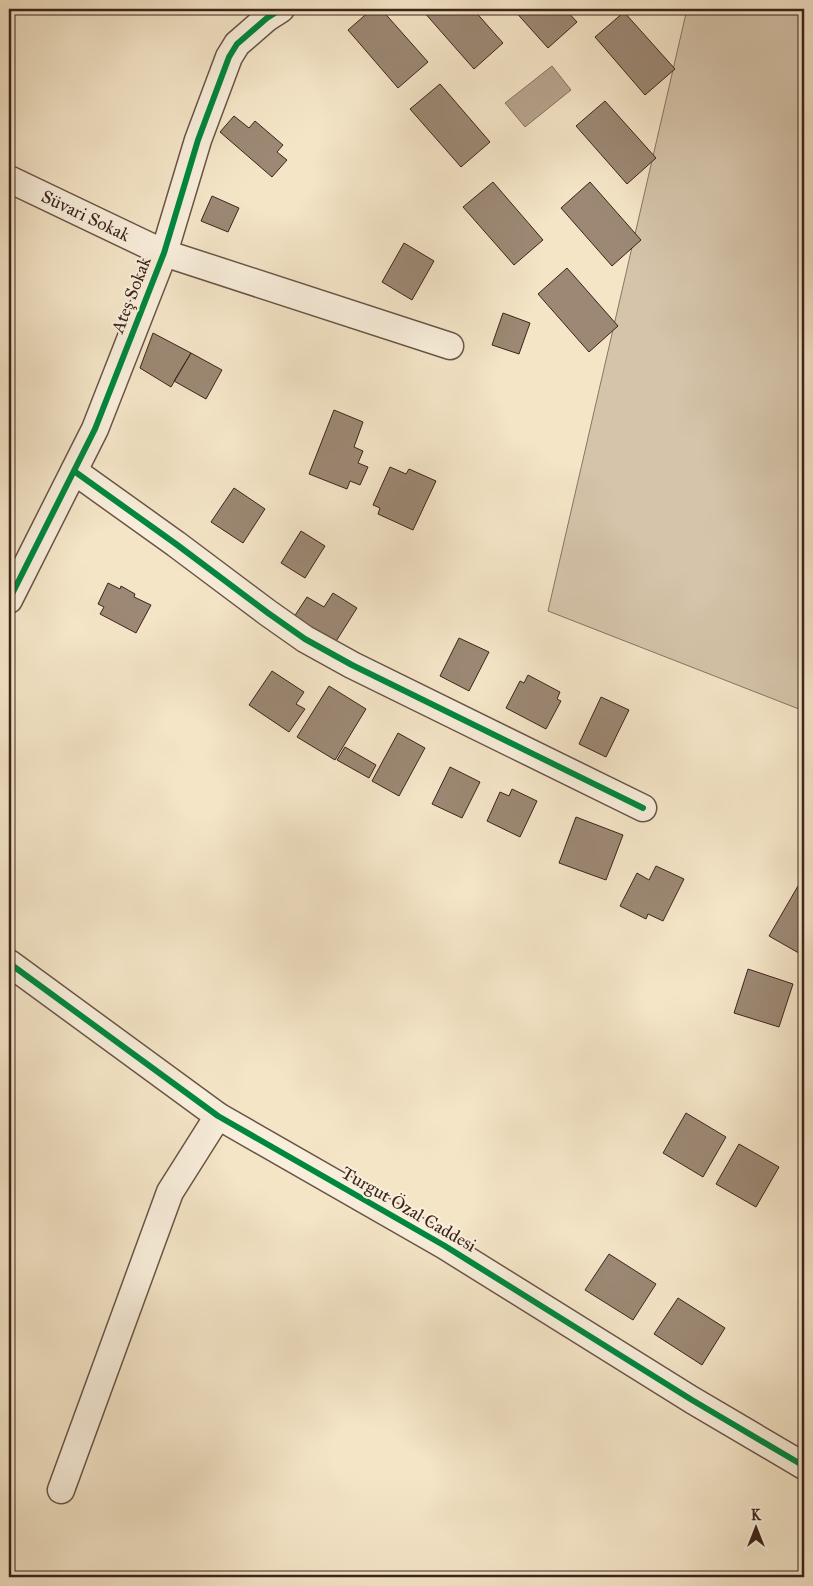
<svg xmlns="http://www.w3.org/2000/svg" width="813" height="1586" viewBox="0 0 813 1586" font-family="'IM FELL Great Primer',serif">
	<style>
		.green { fill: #d5c4aa; stroke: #897462 }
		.water { fill: #b6a38d; stroke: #86705f }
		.building { fill: #9c8874; stroke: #3d241b }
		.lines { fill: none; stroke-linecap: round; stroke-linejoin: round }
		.street-casing { stroke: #6b5446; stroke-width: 29 }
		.street { stroke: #f8eedb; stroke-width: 26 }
		.cycleway-casing { stroke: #f8eedb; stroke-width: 9 }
		.cycleway { stroke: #00873e; stroke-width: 6 }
		.labels { text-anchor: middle; stroke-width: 4.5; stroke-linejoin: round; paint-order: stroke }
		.street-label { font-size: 18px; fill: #3d241b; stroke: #f8eedb }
	</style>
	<rect width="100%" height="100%" fill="#f4e5c7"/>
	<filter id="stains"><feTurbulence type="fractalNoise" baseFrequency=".004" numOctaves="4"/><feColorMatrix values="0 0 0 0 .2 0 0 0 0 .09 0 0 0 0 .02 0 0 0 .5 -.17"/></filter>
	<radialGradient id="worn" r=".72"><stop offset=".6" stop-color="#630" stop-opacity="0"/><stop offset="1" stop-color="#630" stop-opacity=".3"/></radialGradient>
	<path class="green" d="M687,9H804V711L548,611Z"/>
	<path class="water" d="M552,66L571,90L525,127L505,103Z"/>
	<path class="building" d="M372,9H381L428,62L398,88L348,30Z
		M425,9H473L503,43L474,69L423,11Z
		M513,9H565L577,22L548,48Z
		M624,12L675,69L645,95L595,37Z
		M440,84L490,142L461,167L410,109Z
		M605,101L656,158L627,184L576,126Z
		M234,116L249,128L255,121L283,145L277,152L287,160L272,177L220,132Z
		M493,182L543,240L514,265L463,207Z
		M590,182L641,240L612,266L561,208Z
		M212,196L239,208L228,232L201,221Z
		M404,243L434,261L412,300L382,282Z
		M567,268L618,326L589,352L538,294Z
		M503,313L530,323L519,354L492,345Z
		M153,333L191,353L171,387L140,368Z
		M191,353L222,370L206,399L174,381Z
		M334,410L363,422L354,447L363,451L358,463L368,467L360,485L350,481L347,489L309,474Z
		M390,467L406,474L409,469L436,481L413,530L378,514L380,508L373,505Z
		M234,488L265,509L243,543L211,522Z
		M301,531L325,546L305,578L281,563Z
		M108,583L120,589L121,586L135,594L134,597L151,605L136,633L100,614L104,607L98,604Z
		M333,593L357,608L333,646L292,620L307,597L324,607Z
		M459,638L489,652L469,691L440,676Z
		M272,671L304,692L296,704L305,709L289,732L249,705Z
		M528,675L560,692L557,699L561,701L546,729L506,708L520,681L524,683Z
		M329,686L366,709L335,760L297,737Z
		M601,697L629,710L606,757L579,744Z
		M398,733L425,748L399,796L372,781Z
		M345,747L376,765L369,778L337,760Z
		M450,767L480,782L462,818L432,804Z
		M512,789L537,801L520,837L487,821L500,792L509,796Z
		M576,817L623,835L606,880L559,863Z
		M656,866L684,879L663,921L648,914L646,919L620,906L637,873L649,880Z
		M798,886L804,890V956L769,936Z
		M748,969L793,984L779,1027L734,1013Z
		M686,1113L726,1137L703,1177L663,1153Z
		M739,1144L779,1167L756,1207L716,1184Z
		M609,1254L656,1284L633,1320L585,1290Z
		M678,1298L725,1328L702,1365L654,1334Z"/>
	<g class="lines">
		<g class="street-casing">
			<g id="street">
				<path id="s1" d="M9,179L164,253L450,346"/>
				<path d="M74,471L176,544L268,613L305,639L352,665L643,808"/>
				<path d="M9,600L95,429L164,253L198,140L229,57L237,44L267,18L281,9"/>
				<path d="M9,963L218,1116L445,1246L692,1400L804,1466"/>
				<path d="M61,1490L170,1192L218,1116"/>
			</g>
		</g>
		<use href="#street" class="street"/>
		<g class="cycleway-casing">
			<path id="cycleway" d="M74,471L176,544L268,613L305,639L352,665L643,808
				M9,600L95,429L164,253L198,140L229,57L237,44L267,18L281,9
				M9,963L218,1116L445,1246L692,1400L804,1466"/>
		</g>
		<use href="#cycleway" class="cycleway"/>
	</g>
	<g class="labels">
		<g class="street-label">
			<text dy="6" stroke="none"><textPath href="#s1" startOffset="85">Süvari Sokak</textPath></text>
			<text transform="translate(131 295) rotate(-69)" y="6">Ateş Sokak</text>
			<text transform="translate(409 1209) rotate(30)" y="6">Turgut Özal Caddesi</text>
		</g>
	</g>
	<rect width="813" height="1586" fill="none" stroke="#f4e5c7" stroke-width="30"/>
	<rect x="10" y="10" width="793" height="1566" fill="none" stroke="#3d241b" stroke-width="2.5"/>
	<rect x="15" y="15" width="783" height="1556" fill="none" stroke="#3d241b"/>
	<g transform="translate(756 1528)" stroke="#f8eedb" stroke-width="4" paint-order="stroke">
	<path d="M0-4L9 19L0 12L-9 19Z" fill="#3d241b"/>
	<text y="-8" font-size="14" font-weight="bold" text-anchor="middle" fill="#3d241b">K</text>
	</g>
	<rect width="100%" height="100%" filter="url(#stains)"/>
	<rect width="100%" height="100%" fill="url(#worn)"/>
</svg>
